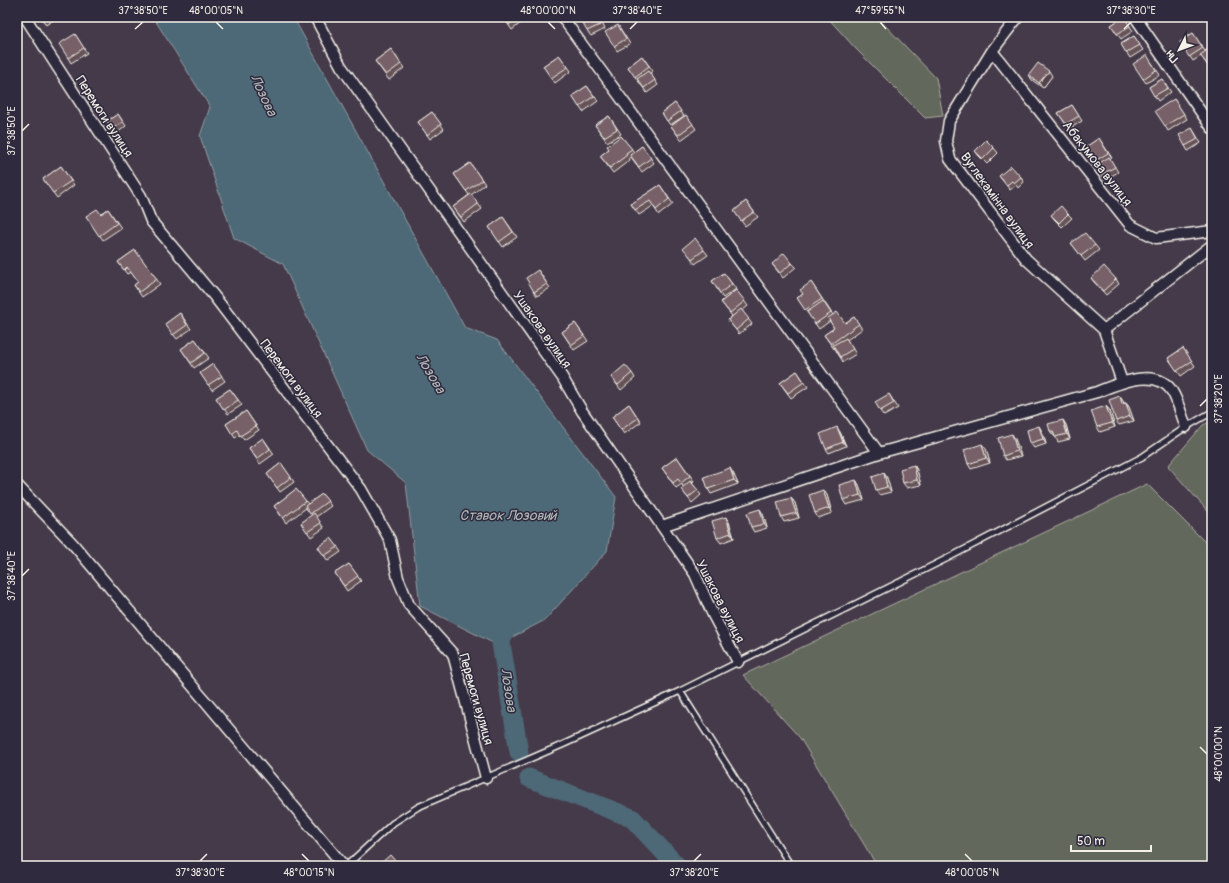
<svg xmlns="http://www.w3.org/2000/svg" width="1229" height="883" viewBox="0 0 1229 883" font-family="Pangolin,sans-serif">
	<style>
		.green { fill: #63685b; stroke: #acaca2 }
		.water { fill: #4e6776; stroke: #909ea4 }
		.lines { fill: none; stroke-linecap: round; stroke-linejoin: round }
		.river { stroke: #4e6776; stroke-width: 19 }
		.service-casing { stroke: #f4f1e8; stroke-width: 8 }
		.minor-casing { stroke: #f4f1e8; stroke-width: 13 }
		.service { stroke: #2f2a3d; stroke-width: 5 }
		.minor { stroke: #2f2a3d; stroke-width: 10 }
		.wall { fill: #665359; stroke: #f4f1e8 }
		.shaded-wall { fill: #534348; stroke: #f4f1e8 }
		.building { fill: #776067; stroke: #f4f1e8 }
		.ticks { fill: none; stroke: #f4f1e8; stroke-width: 1.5 }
		.labels { text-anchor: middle; stroke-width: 3; stroke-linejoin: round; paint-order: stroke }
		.street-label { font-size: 13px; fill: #f4f1e8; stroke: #2f2a3d }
		.water-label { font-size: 14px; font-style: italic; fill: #b2baba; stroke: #2f2a3d }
		.neatline { fill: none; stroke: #f4f1e8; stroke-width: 1.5 }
		.ticks-label { font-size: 10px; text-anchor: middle; fill: #f4f1e8 }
	</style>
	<rect width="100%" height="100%" fill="#453a4a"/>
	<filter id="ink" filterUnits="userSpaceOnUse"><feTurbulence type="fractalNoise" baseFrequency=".025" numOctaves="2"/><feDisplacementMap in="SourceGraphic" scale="8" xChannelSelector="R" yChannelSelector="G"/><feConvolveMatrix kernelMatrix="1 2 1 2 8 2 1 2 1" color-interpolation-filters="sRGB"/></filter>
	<g filter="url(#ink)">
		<path class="green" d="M827,17H877L936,78L943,116L925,118L855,48Z
			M1212,421V516L1168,466L1203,425Z
			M1147,484L1212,549V866H877L800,738L743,675Z"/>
		<path class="water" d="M153,17H293L465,328L497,340L616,497L607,551L545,620L497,645L420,606L406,483L367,450L283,264L234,238L200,136L210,107Z"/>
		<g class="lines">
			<path class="river" d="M508,617L501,643L519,752
				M529,778L632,818L677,866"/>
			<g class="service-casing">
				<path id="service" d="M680,691L791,866
					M346,866L393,823L418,807L562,745L680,691L948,558L1142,457L1186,427L1212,412"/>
			</g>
			<g class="minor-casing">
				<path id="minor" d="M25,17L141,196L151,221L214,296L361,489L390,540L398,578L409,605L453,654L486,778
					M315,17L341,66L562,377L582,411L695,574L713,615L738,662
					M562,17L879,453
					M1018,17L992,51L949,121L946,141L950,159L1026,259L1104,330L1122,382
					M1135,17L1212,128
					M992,51L1130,225L1156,238L1212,231
					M1104,330L1212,245
					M17,485L73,544L344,866
					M662,526L879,453L1097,392C1119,383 1160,365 1174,395C1179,405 1182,416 1186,427"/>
			</g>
			<use href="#service" class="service"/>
			<use href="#minor" class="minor"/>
		</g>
		<path class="wall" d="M41,17H58L46,25Z
			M503,17H526L527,18L512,30Z
			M599,17L605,29L591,36L587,31Z
			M1124,17L1133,31L1121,39L1111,25Z
			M618,25L630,44L617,51L614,46Z
			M1193,33L1205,51L1212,47V68L1210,69L1201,56L1193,61L1180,42Z
			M75,34L87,53L71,63L68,58Z
			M1134,36L1143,50L1130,58L1121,44Z
			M391,49L404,68L389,80L375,61Z
			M559,55L571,71L555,83L543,66Z
			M642,56L653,71L650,73L658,85L647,93L628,67Z
			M1150,60L1160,75L1146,83L1143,79Z
			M1029,75L1052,76L1043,88L1032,80Z
			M1162,79L1171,92L1158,101L1149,87Z
			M587,86L598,101L583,112L572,96Z
			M1174,99L1187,119L1168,131L1165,126Z
			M675,103L684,116L670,125L662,113Z
			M1072,105L1082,121L1069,129L1058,113Z
			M432,112L444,129L430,139L418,122Z
			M118,114L126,126L116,134L107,121Z
			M686,115L696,129L681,140L671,126Z
			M609,116L621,134L607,142L595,125Z
			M1192,128L1201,143L1188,151L1185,146Z
			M621,136L634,152L642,146L654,163L642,172L631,157L629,158L630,160L613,173L600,156L609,149Z
			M1099,138L1112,158L1110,159L1118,172L1105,180L1096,167L1095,168L1083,149Z
			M994,148L998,153L987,164L979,156L975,151Z
			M470,163L485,184L471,195L482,209L464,222L453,207L469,195L454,174Z
			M61,166L74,185L57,198L43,179Z
			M999,176L1021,177L1024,182L1018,188L1016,185L1010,190Z
			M660,185L673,204L659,215L653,206L639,215L631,204Z
			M746,201L758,217L745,226L734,211Z
			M108,209L121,228L103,240L86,216L101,214Z
			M1068,214L1072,218L1062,227L1055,220L1051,215Z
			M503,217L517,237L503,247L489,227Z
			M1071,243L1095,245L1099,250L1085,261Z
			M135,250L160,284L142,297L134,285L138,282L131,272L127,274L118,262Z
			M704,250L708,255L695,264L687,252Z
			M792,263L796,267L783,278L772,264Z
			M538,270L550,288L537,296L534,292Z
			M724,273L736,289L723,298L712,281Z
			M1091,278L1116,279L1119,284L1106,295L1094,282Z
			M811,282L833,315L845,323L854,317L862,329L847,340L856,354L843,362L835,348L834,349L824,335L834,328L830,321L819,329L797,298L803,294Z
			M736,290L748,306L742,311L752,324L739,334L728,320L732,316L721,302Z
			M180,313L191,329L177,339L165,324Z
			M575,323L588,341L574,350L562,332Z
			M195,339L209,358L194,368L181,349Z
			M1183,348L1195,366L1181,376L1168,358Z
			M213,364L225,381L212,390L200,373Z
			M797,371L808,387L791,398L780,383Z
			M632,373L635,378L621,390L611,377Z
			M230,389L242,405L228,414L216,398Z
			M889,394L898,408L884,416L880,411Z
			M1123,401L1124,403H1126L1129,407L1134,421L1119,425L1116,421Z
			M629,404L641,422L624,434L612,417Z
			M1106,406L1110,411L1115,427L1100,432L1097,427Z
			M246,411L259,430L244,440L240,435L235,438L226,424Z
			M1063,420L1066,425L1070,439L1058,442L1055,436L1053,435L1050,431Z
			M1042,431L1046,444L1034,448L1030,443Z
			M840,432L846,446L829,453L826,449Z
			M263,438L274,454L260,464L249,448Z
			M1015,439L1021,456L1006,460L1003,456Z
			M986,449L990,463L971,469L968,464Z
			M677,457L694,481L692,483L701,495L692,503L681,489L683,487L682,484L676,488L662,468Z
			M281,463L294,482L280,492L267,474Z
			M914,465L917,470L921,485L907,488L903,483Z
			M733,473L738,484L711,494L708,489Z
			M884,473L887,478L891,492L879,495L876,490Z
			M856,480L859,485L864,500L846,505L843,500Z
			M296,489L308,504L322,494L331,506L316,517L324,528L311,537L301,523L312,515L306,508L286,523L274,506Z
			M823,490L827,495L832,513L818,518L815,513Z
			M791,498L795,503L799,518L784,522L781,517Z
			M763,514L767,528L754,532L751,527Z
			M729,522L734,538L721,543L717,538Z
			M331,538L341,552L328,561L318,547Z
			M349,564L361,581L347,591L335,573Z"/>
		<path class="shaded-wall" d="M1049,71L1052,76L1043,88L1039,83Z
			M1120,396L1123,401L1126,409L1122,404Z
			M1126,403L1129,407L1134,421L1130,416Z
			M1106,406L1110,411L1115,427L1112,423Z
			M1063,420L1066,425L1070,439L1067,434Z
			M1039,426L1042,431L1046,444L1043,439Z
			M837,427L840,432L846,446L843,442Z
			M1012,434L1015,439L1021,456L1017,451Z
			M982,444L986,449L990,463L986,458Z
			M914,465L917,470L921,485L917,480Z
			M730,468L733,473L738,484L734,480Z
			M884,473L887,478L891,492L887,487Z
			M856,480L859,485L864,500L860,495Z
			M823,490L827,495L832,513L829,508Z
			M791,498L795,503L799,518L796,513Z
			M760,509L763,514L767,528L764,524Z
			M726,517L729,522L734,538L731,533Z"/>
		<path class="building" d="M41,17H47L43,20Z
			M503,17H519L509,25Z
			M579,17H598L602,24L587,31Z
			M1124,17L1130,26L1117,34L1111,25Z
			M618,25L626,39L614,46L605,32Z
			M1193,33L1203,48L1189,57L1180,42Z
			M75,34L84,48L68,58L59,44Z
			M1134,36L1140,45L1126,53L1121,44Z
			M1212,47V61L1207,64L1200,55Z
			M391,49L401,64L386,75L375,61Z
			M559,55L568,67L551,78L543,66Z
			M1147,55L1156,70L1143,79L1133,64Z
			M642,56L649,66L635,77L628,67Z
			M1038,63L1049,71L1039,83L1029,75Z
			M648,71L655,80L644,88L637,79Z
			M1162,79L1168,88L1154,96L1149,87Z
			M587,86L594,96L579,107L572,96Z
			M1174,99L1184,114L1165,126L1155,111Z
			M675,103L681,111L667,121L662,113Z
			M1072,105L1079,116L1066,124L1058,113Z
			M432,112L441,124L427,135L418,122Z
			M118,114L123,122L112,129L107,121Z
			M686,115L693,124L678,135L671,126Z
			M609,116L617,129L604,137L595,125Z
			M1192,128L1198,139L1185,146L1179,135Z
			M621,136L632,149L626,153L627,155L610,168L600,156L609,149L607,146Z
			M1099,138L1108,153L1092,163L1083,149Z
			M986,140L994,148L983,159L975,151Z
			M642,146L651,158L639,167L630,155Z
			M1109,157L1115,167L1101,175L1095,166Z
			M470,163L482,180L466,191L454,174Z
			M61,166L71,181L53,193L43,179Z
			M1011,166L1021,177L1014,183L1012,181L1007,185L999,176Z
			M660,185L669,199L656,210L650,201L635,210L631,204Z
			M471,194L478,204L461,217L453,207Z
			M746,201L754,212L741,221L734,211Z
			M1061,206L1068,214L1059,223L1051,215Z
			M97,209L101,214L108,209L117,223L99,236L86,216Z
			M503,217L513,232L499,242L489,227Z
			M1085,233L1095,245L1081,256L1071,243Z
			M695,238L704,250L692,259L683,248Z
			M135,250L157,279L139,292L134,285L138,282L127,267L124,270L118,262Z
			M784,253L792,263L780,273L772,264Z
			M1104,266L1116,279L1103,291L1091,278Z
			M538,270L547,284L534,292L526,278Z
			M724,273L732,284L720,293L712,281Z
			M811,282L822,299L805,310L797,298L803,294L800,290Z
			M736,290L745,301L730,313L721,302Z
			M823,301L831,313L815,324L807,312Z
			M741,309L749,319L736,330L728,320Z
			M837,312L845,323L854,317L859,324L831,344L824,335L834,328L828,318Z
			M180,313L187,325L173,335L165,324Z
			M575,323L584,336L571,345L562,332Z
			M846,338L853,349L840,357L833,345Z
			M195,339L205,353L191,363L181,349Z
			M1183,348L1192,361L1177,371L1168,358Z
			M213,364L222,376L208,385L200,373Z
			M625,365L632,373L618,385L611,377Z
			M797,371L804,382L788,393L780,383Z
			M230,389L238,400L224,410L216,398Z
			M889,394L894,403L880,411L875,402Z
			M1120,396L1122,404L1126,403L1130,416L1116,421L1109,400Z
			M629,404L638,418L621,430L612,417Z
			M1106,406L1112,423L1097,427L1091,411Z
			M246,411L256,426L240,436L237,430L232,434L226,424Z
			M1063,420L1067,434L1055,437L1053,431H1050L1048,424Z
			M1039,426L1043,439L1030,443L1027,430Z
			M837,427L843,442L826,449L820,434Z
			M1012,434L1017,451L1003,456L998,438Z
			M263,438L270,449L257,459L249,448Z
			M982,444L986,458L968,464L964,450Z
			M677,457L690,476L681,483L678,479L673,483L662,468Z
			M281,463L291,477L277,488L267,474Z
			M914,465L917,480L903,483L900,469Z
			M730,468L734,480L708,489L704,477Z
			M884,473L887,487L876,490L872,477Z
			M856,480L860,495L843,500L839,485Z
			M690,481L698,490L688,498L681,489Z
			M296,489L306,501L283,518L274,506Z
			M823,490L829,508L815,513L809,495Z
			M322,494L328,501L310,514L305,506Z
			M791,498L796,513L781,517L777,502Z
			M760,509L764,524L751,527L747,513Z
			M314,513L321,523L307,532L301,523Z
			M726,517L731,533L717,538L712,521Z
			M331,538L338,547L324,556L318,547Z
			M349,564L358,576L344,586L335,573Z
			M390,855L398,864L397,866H378Z"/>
	</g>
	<path class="ticks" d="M216,22L223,29M548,22L555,29M880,22L886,29M135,29L143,22M630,29L637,22M1124,29L1131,22M22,131L29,124M1200,406L1207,399M22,576L29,569M1200,747L1207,754M302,854L309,861M965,854L972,861M200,861L207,854M694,861L701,854"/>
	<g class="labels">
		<g class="street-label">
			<text transform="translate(105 116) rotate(57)" y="5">Перемоги вулиця</text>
			<text transform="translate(1098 163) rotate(52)" y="5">Абакумова вулиця</text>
			<text transform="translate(998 200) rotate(54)" y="5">Вуглекамінна вулиця</text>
			<text transform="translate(543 329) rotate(55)" y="5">Ушакова вулиця</text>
			<text transform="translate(292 378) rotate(53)" y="5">Перемоги вулиця</text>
			<text transform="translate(721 601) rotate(63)" y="5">Ушакова вулиця</text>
			<text transform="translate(477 699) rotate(74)" y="5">Перемоги вулиця</text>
		</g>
		<g class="water-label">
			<text transform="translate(264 95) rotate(65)" y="5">Лозова</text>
			<text transform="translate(431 373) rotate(59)" y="5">Лозова</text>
			<text x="508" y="520">Ставок Лозовий</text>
			<text transform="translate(509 690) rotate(81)" y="5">Лозова</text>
		</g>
	</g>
	<rect width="1229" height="883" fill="none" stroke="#2f2a3d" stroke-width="44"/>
	<g transform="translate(1179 50) rotate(228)" stroke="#2f2a3d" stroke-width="3" paint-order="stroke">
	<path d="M0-3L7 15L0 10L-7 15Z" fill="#f4f1e8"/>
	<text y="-6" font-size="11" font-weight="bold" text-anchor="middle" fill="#f4f1e8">Пн</text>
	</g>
	<path d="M1071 845v6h80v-6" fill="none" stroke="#f4f1e8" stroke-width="2"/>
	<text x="1077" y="845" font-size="12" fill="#f4f1e8" stroke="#2f2a3d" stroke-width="3" paint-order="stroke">50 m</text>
	<rect x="22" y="22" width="1185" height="839" class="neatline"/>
	<g class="ticks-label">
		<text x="143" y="14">37°38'50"E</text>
		<text x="216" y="14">48°00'05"N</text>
		<text x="548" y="14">48°00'00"N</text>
		<text x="637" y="14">37°38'40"E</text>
		<text x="880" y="14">47°59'55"N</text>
		<text x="1131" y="14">37°38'30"E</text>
		<text transform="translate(11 131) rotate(-90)" y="4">37°38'50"E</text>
		<text transform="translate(1218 399) rotate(-90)" y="4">37°38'20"E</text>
		<text transform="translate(11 576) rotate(-90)" y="4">37°38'40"E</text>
		<text transform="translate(1218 754) rotate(-90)" y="4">48°00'00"N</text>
		<text x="200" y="876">37°38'30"E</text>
		<text x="309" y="876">48°00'15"N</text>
		<text x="694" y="876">37°38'20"E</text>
		<text x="972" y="876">48°00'05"N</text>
	</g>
</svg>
